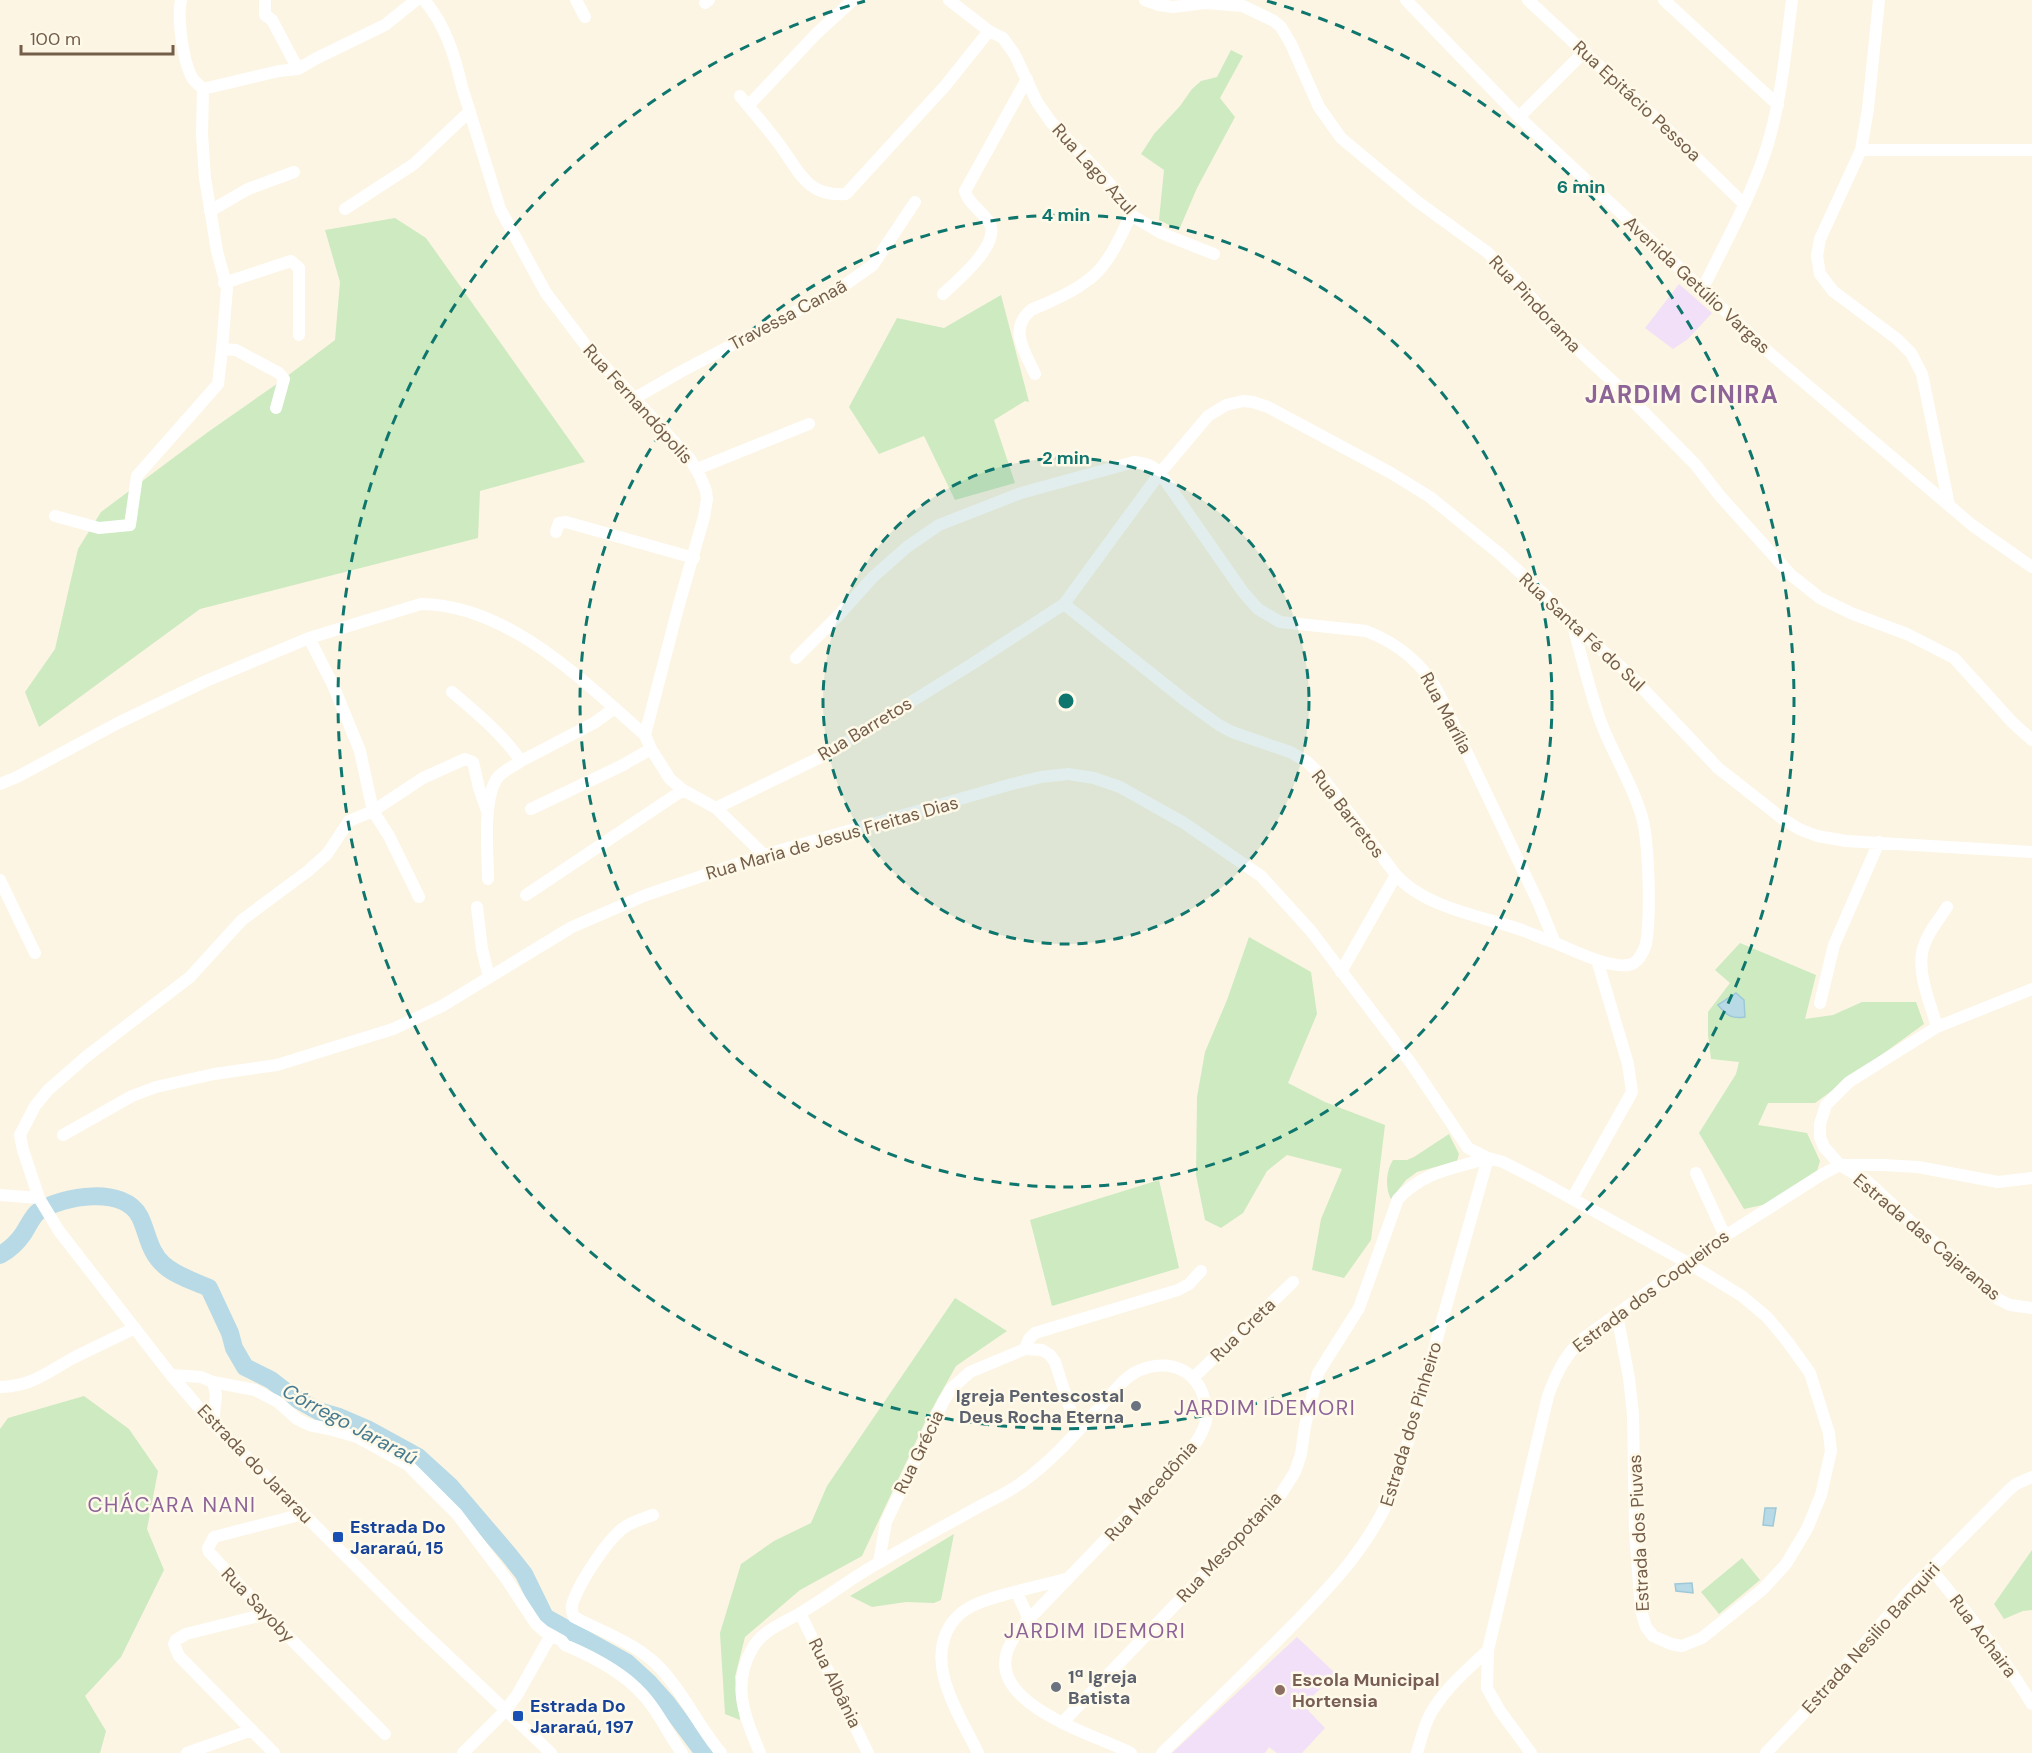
<svg xmlns="http://www.w3.org/2000/svg" width="2032" height="1753" viewBox="0 0 2032 1753" font-family="'DM Sans',sans-serif">
	<style>
		.education { fill: #f2e0f8 }
		.green { fill: #cdeac1 }
		.water { fill: #b7dae6; stroke: #9ec8d8; stroke-width: 1.5 }
		.lines { fill: none; stroke-linecap: round; stroke-linejoin: round }
		.river { stroke: #b7dae6; stroke-width: 18 }
		.minor { stroke: #fff; stroke-width: 12 }
		.ring { fill: none; stroke: #0f766e; stroke-width: 3; stroke-dasharray: 10 8 }
		.worship-dot { fill: #6b7280; stroke: #fff9e9; stroke-width: 2 }
		.transit-dot { fill: #1a4fb4; stroke: #fff9e9; stroke-width: 2 }
		.education-dot { fill: #8d6e63; stroke: #fff9e9; stroke-width: 2 }
		.labels { text-anchor: middle; stroke-width: 5; stroke-linejoin: round; paint-order: stroke }
		.street-label { font-size: 18px; fill: #745e49; stroke: #fff9e9 }
		.worship-label { font-size: 18px; font-weight: bold; fill: #5b616d; stroke: #fff9e9; text-anchor: end }
		.transit-label { font-size: 18px; font-weight: bold; fill: #164399; stroke: #fff9e9; text-anchor: start }
		.education-label { font-size: 18px; font-weight: bold; fill: #785e54; stroke: #fff9e9; text-anchor: start }
		.water-label { font-size: 20px; font-style: italic; fill: #457a8f; stroke: #fff9e9 }
		.quarter-label { font-size: 21px; letter-spacing: 1.5px; fill: #8d6498; stroke: #fff9e9 }
		.district-label { font-size: 24px; font-weight: bold; letter-spacing: 1.5px; fill: #8d6498; stroke: #fff9e9 }
		.centre { fill: #0f766e; stroke: #fff9e9; stroke-width: 3 }
		.ring-label { font-size: 18px; text-anchor: middle; font-weight: bold; fill: #0f766e; stroke: #fff9e9; stroke-width: 5; stroke-linejoin: round; paint-order: stroke }
	</style>
	<rect width="100%" height="100%" fill="#fcf5e3"/>
	<path class="education" d="M1679,284L1712,313L1688,339L1673,349L1645,328Z
		M1297,1637L1336,1674L1303,1705L1325,1728L1302,1753H1277L1269,1747L1265,1753H1172Z"/>
	<path class="green" d="M1231,50L1243,56L1220,98L1235,117L1197,188L1179,230L1159,220L1164,170L1141,154L1154,134L1180,106L1192,89L1201,81L1217,77Z
		M395,218L426,238L585,462L480,491L478,538L200,609L39,727L25,692L55,649L78,549L101,512L208,432L278,383L335,340L340,282L325,230Z
		M1001,295L1029,402L1025,401L994,420L1015,483L955,500L924,436L879,454L849,407L897,318L944,328Z
		M1249,937L1311,972L1317,1014L1288,1083L1325,1102L1385,1125L1371,1240L1344,1278L1312,1270L1321,1219L1342,1169L1287,1155L1267,1171L1243,1213L1221,1228L1205,1220L1196,1175L1197,1097L1205,1052L1227,1000Z
		M1740,943L1816,975L1805,1019L1833,1015L1862,1002H1916L1924,1024L1815,1103H1768L1758,1125L1807,1133L1820,1161L1817,1171L1767,1204L1744,1209L1699,1133L1736,1074L1739,1062L1711,1059L1708,1035V1012L1730,983L1715,970Z
		M1449,1134L1459,1154L1457,1161L1417,1172L1406,1180L1391,1199C1385,1188 1386,1171 1393,1160H1407L1414,1157Z
		M1159,1180L1179,1268L1052,1306L1030,1220Z
		M955,1298L1007,1331L956,1366L927,1418L862,1556L800,1590L745,1637L735,1677L740,1720L725,1714L720,1633L741,1564L774,1541L811,1523L827,1486Z
		M84,1396L129,1429L158,1471L147,1529L164,1570L121,1657L85,1696L106,1731L100,1753H0V1429L8,1418Z
		M954,1534L941,1600L934,1603L906,1602L872,1607L850,1596Z
		M2032,1550V1610L2023,1611L2004,1619L1994,1604Z
		M1742,1558L1760,1580L1719,1614L1701,1592Z"/>
	<path class="water" d="M1736,993L1744,1000L1745,1017C1732,1019 1727,1016 1718,1005Z
		M1765,1508H1776L1773,1526L1763,1525Z
		M1692,1583L1693,1593L1676,1591L1675,1584Z"/>
	<g class="lines">
		<path class="river" d="M0,1255C9,1250 17,1243 23,1234C28,1227 32,1216 39,1211C63,1196 124,1185 140,1217C148,1234 149,1252 164,1265C176,1276 194,1281 209,1288L230,1333L234,1348L245,1367L271,1380L293,1397L318,1411L339,1417L367,1429L418,1457L451,1487L509,1555L524,1574L545,1617L626,1662L649,1683L666,1702L704,1753"/>
		<path class="minor" d="M181,0C177,18 183,63 193,79C196,83 200,86 203,89L202,134L205,178L217,251L227,288L222,349
			M265,0V15L272,20L298,69
			M424,0C445,24 455,56 462,87L500,209L546,293L587,347L690,459L700,476L706,491L707,499L704,517L678,608L645,735L651,749L670,779L683,790L716,808L764,855
			M576,0L585,17
			M949,0L989,31L1003,38L1015,55L1037,102L1051,122L1109,183L1126,205L1131,215L1161,233L1214,254
			M1145,0L1159,5L1173,7L1205,3L1243,6L1274,21L1281,27L1291,44L1319,107L1341,138L1418,202L1487,252L1513,277L1536,303L1548,322L1621,389L1695,464L1720,496L1791,575L1820,598L1853,614L1907,634L1954,658L2012,722L2032,740
			M1406,0L1519,117L1772,355L1972,525L2032,567
			M1528,0L1665,127L1744,204
			M1664,0L1778,105
			M1879,0L1868,109L1861,150L1820,239L1817,256L1820,274L1833,291L1897,339L1911,353L1922,374L1949,505
			M705,3L709,0
			M203,89L279,71L298,69L317,58L385,25L416,0
			M740,96C754,113 769,130 782,148C800,174 809,197 846,194L945,86L989,31
			M748,106L817,33L853,0
			M1519,117L1585,51
			M1861,150H2032
			M345,209L414,164L470,111
			M210,211L248,189L294,172
			M224,283L291,261L299,268V335
			M1702,290C1726,241 1754,192 1769,140C1782,94 1786,47 1792,0
			M943,294C957,281 1000,245 990,224C983,211 968,204 965,191L1027,79
			M1035,374C1025,351 1008,330 1031,310C1049,302 1068,295 1084,283C1108,268 1119,239 1131,215
			M635,398L682,371L839,289L873,265L915,202
			M697,469L809,424
			M55,516L99,528L130,525L137,476L218,384L222,349L236,350L279,373L284,379L276,408
			M556,532L559,523L566,522L694,558
			M1064,604L1187,702L1219,725L1232,732L1290,752L1306,761L1319,773L1396,875C1424,907 1480,916 1519,929C1530,933 1541,938 1553,942C1571,949 1616,973 1634,963C1640,959 1644,950 1646,944C1651,917 1649,843 1642,817C1633,785 1614,756 1602,725C1590,693 1582,659 1573,625
			M309,638L333,685L360,751L373,811L389,836L419,897
			M796,658L838,616L873,577L907,547L939,525L1021,493L1134,462C1145,463 1152,465 1160,473L1243,592L1258,609L1280,622L1366,631C1397,643 1424,664 1439,694L1539,904L1555,943
			M452,692C477,713 502,734 521,761C514,766 503,771 498,777C482,798 488,853 488,879
			M521,761L594,723L615,708
			M0,784L17,777L118,723L206,681L309,638L421,604C509,605 583,681 645,735
			M716,808L827,754L972,664L1064,604L1160,473L1208,416L1226,405L1243,401L1253,402L1268,407L1391,473L1430,497L1501,555L1547,597L1573,625L1629,674L1718,768L1783,819L1799,829L1817,836L1846,841L2032,852
			M531,809L621,766L651,749
			M487,811L479,788L473,762L465,759L423,778L373,811L349,821L327,854L308,871L242,920L190,977L87,1056L48,1090L35,1106L20,1135L23,1150L39,1198L59,1231L171,1375L213,1424L405,1615L551,1753
			M0,880L35,953
			M526,895L683,790
			M477,907L482,949L489,977
			M1341,972L1396,875
			M2032,989L1937,1027L1849,1082L1826,1105L1820,1124V1137L1824,1147L1840,1165L1867,1181L1914,1225L1985,1286L1998,1299L2010,1305L2032,1308
			M1820,1003L1834,945L1879,842
			M1937,1027C1931,1005 1918,976 1922,953C1925,936 1938,921 1947,907
			M63,1135L132,1096L156,1087L214,1074L277,1065L393,1029L442,1006L572,927L646,895L764,855L1012,784L1041,777L1068,774L1094,778L1120,787L1184,823L1261,876L1311,931L1413,1066L1468,1148L1488,1158L1503,1162L1540,1181L1688,1263L1742,1296L1767,1317L1787,1341L1810,1373L1829,1433L1831,1451L1821,1495L1807,1529L1786,1564L1763,1589L1702,1638L1682,1646L1671,1644L1653,1636L1646,1627L1641,1610L1635,1532L1633,1414L1629,1378L1617,1315
			M1696,1173L1725,1236
			M0,1195L39,1198
			M1572,1199L1632,1092L1628,1064L1597,960
			M1025,1349L1029,1339L1035,1333L1178,1290L1189,1284L1201,1271
			M171,1375L201,1377L213,1382L216,1395L213,1424
			M1194,1377L1293,1282
			M213,1382L255,1390L278,1402L297,1419L309,1425L329,1429L357,1437L408,1465L457,1514L507,1580L536,1624L544,1631L562,1641L565,1645C591,1656 624,1673 643,1695C659,1712 668,1734 682,1753
			M0,1387C34,1386 48,1371 77,1356C96,1347 116,1337 135,1328
			M303,1514L214,1537L208,1548L209,1552L266,1614L385,1734
			M653,1515C642,1519 631,1522 622,1529C606,1542 582,1579 574,1599C571,1605 571,1611 574,1617C604,1633 639,1644 662,1670C685,1695 699,1727 721,1753
			M879,1562L886,1522L943,1402L951,1389L970,1372L1025,1349L1042,1350L1050,1355L1055,1362L1077,1430
			M1932,1570C1968,1614 2002,1655 2032,1704
			M1017,1593L1029,1619
			M800,1613L868,1753
			M266,1614L186,1634L176,1640L174,1644L179,1656L274,1753
			M1062,1723L1281,1494L1295,1472L1301,1454L1305,1426L1318,1373L1359,1308L1398,1199C1424,1171 1453,1169 1488,1158
			M187,1753L252,1730
			M463,1753L505,1711L517,1695L551,1635
			M760,1753C745,1717 731,1686 752,1649C762,1630 784,1623 802,1612C829,1596 854,1576 882,1561C912,1543 943,1527 973,1510C989,1501 1006,1494 1021,1483C1050,1463 1075,1434 1099,1408C1112,1395 1124,1375 1143,1369C1172,1359 1198,1371 1205,1402C1207,1410 1208,1416 1205,1424C1202,1436 1194,1445 1187,1455L1029,1619C1023,1626 1016,1633 1012,1641C976,1702 1094,1734 1131,1753
			M978,1753C960,1715 924,1665 951,1624C956,1617 964,1610 972,1606C996,1594 1038,1587 1065,1579
			M1162,1753C1201,1716 1239,1679 1277,1641C1326,1592 1375,1543 1398,1477L1488,1158
			M1417,1753C1421,1739 1424,1725 1431,1713C1445,1688 1468,1669 1488,1650
			M1531,1753L1500,1711L1487,1688L1488,1650L1548,1396C1557,1372 1563,1359 1581,1340L1725,1236L1821,1175L1840,1165H1883L1918,1167L1998,1182L2032,1178
			M1766,1753L1822,1694L1907,1593L2009,1490L2016,1484L2032,1477"/>
	</g>
	<circle cx="1066" cy="701" r="243" fill="#0f766e" fill-opacity=".12"/>
	<g class="ring">
		<circle cx="1066" cy="701" r="243"/>
		<circle cx="1066" cy="701" r="486"/>
		<path d="M1267 1A728 728 0 1 1 865 1"/>
	</g>
	<g class="worship-dot">
		<circle cx="1136" cy="1406" r="6"/>
		<circle cx="1056" cy="1687" r="6"/>
	</g>
	<g class="transit-dot">
		<rect x="332" y="1531" width="12" height="12" rx="3"/>
		<rect x="512" y="1710" width="12" height="12" rx="3"/>
	</g>
	<circle class="education-dot" cx="1280" cy="1690" r="6"/>
	<g class="labels">
		<g class="street-label">
			<text transform="translate(1637 101) rotate(43)" y="6">Rua Epitácio Pessoa</text>
			<text transform="translate(1094 169) rotate(48)" y="6">Rua Lago Azul</text>
			<text transform="translate(1697 285) rotate(43)" y="6">Avenida Getúlio Vargas</text>
			<text transform="translate(1535 304) rotate(47)" y="6">Rua Pindorama</text>
			<text transform="translate(788 315) rotate(-28)" y="6">Travessa Canaã</text>
			<text transform="translate(638 404) rotate(48)" y="6">Rua Fernandópolis</text>
			<text transform="translate(1582 632) rotate(43)" y="6">Rua Santa Fé do Sul</text>
			<text transform="translate(1446 713) rotate(62)" y="6">Rua Marília</text>
			<text transform="translate(865 729) rotate(-31)" y="6">Rua Barretos</text>
			<text transform="translate(1348 814) rotate(52)" y="6">Rua Barretos</text>
			<text transform="translate(832 838) rotate(-16)" y="6">Rua Maria de Jesus Freitas Dias</text>
			<text transform="translate(1927 1237) rotate(40)" y="6">Estrada das Cajaranas</text>
			<text transform="translate(1651 1291) rotate(-37)" y="6">Estrada dos Coqueiros</text>
			<text transform="translate(1243 1330) rotate(-44)" y="6">Rua Creta</text>
			<text transform="translate(1411 1424) rotate(-73)" y="6">Estrada dos Pinheiro</text>
			<text transform="translate(919 1452) rotate(-64)" y="6">Rua Grécia</text>
			<text transform="translate(255 1464) rotate(46)" y="6">Estrada do Jararau</text>
			<text transform="translate(1151 1491) rotate(-48)" y="6">Rua Macedônia</text>
			<text transform="translate(1639 1533) rotate(-93)" y="6">Estrada dos Piuvas</text>
			<text transform="translate(1229 1547) rotate(-47)" y="6">Rua Mesopotania</text>
			<text transform="translate(258 1605) rotate(46)" y="6">Rua Sayoby</text>
			<text transform="translate(1983 1636) rotate(53)" y="6">Rua Achaira</text>
			<text transform="translate(1871 1638) rotate(-48)" y="6">Estrada Nesilio Banquiri</text>
			<text transform="translate(835 1683) rotate(64)" y="6">Rua Albânia</text>
		</g>
		<g class="worship-label">
			<text x="1124" y="1402">Igreja Pentescostal<tspan x="1124" dy="21">Deus Rocha Eterna</tspan></text>
			<text x="1068" y="1683" text-anchor="start">1ª Igreja<tspan x="1068" dy="21">Batista</tspan></text>
		</g>
		<g class="transit-label">
			<text x="350" y="1533">Estrada Do<tspan x="350" dy="21">Jararaú, 15</tspan></text>
			<text x="530" y="1712">Estrada Do<tspan x="530" dy="21">Jararaú, 197</tspan></text>
		</g>
		<g class="education-label">
			<text x="1292" y="1686">Escola Municipal<tspan x="1292" dy="21">Hortensia</tspan></text>
		</g>
		<g class="water-label">
			<text transform="translate(350 1424) rotate(28)" y="7">Córrego Jararaú</text>
		</g>
		<g class="quarter-label">
			<text x="1265" y="1415">JARDIM IDEMORI</text>
			<text x="172" y="1512">CHÁCARA NANI</text>
			<text x="1095" y="1638">JARDIM IDEMORI</text>
		</g>
		<g class="district-label">
			<text x="1682" y="403">JARDIM CINIRA</text>
		</g>
	</g>
	<circle cx="1066" cy="701" r="9" class="centre"/>
	<g class="ring-label">
		<text x="1581" y="193">6 min</text>
		<text x="1066" y="221">4 min</text>
		<text x="1066" y="464">2 min</text>
	</g>
	<path d="M21 45v9h152v-9" fill="none" stroke="#745e49" stroke-width="3"/>
	<text x="30" y="45" font-size="18" fill="#745e49" stroke="#fff9e9" stroke-width="4.5" paint-order="stroke">100 m</text>
</svg>
